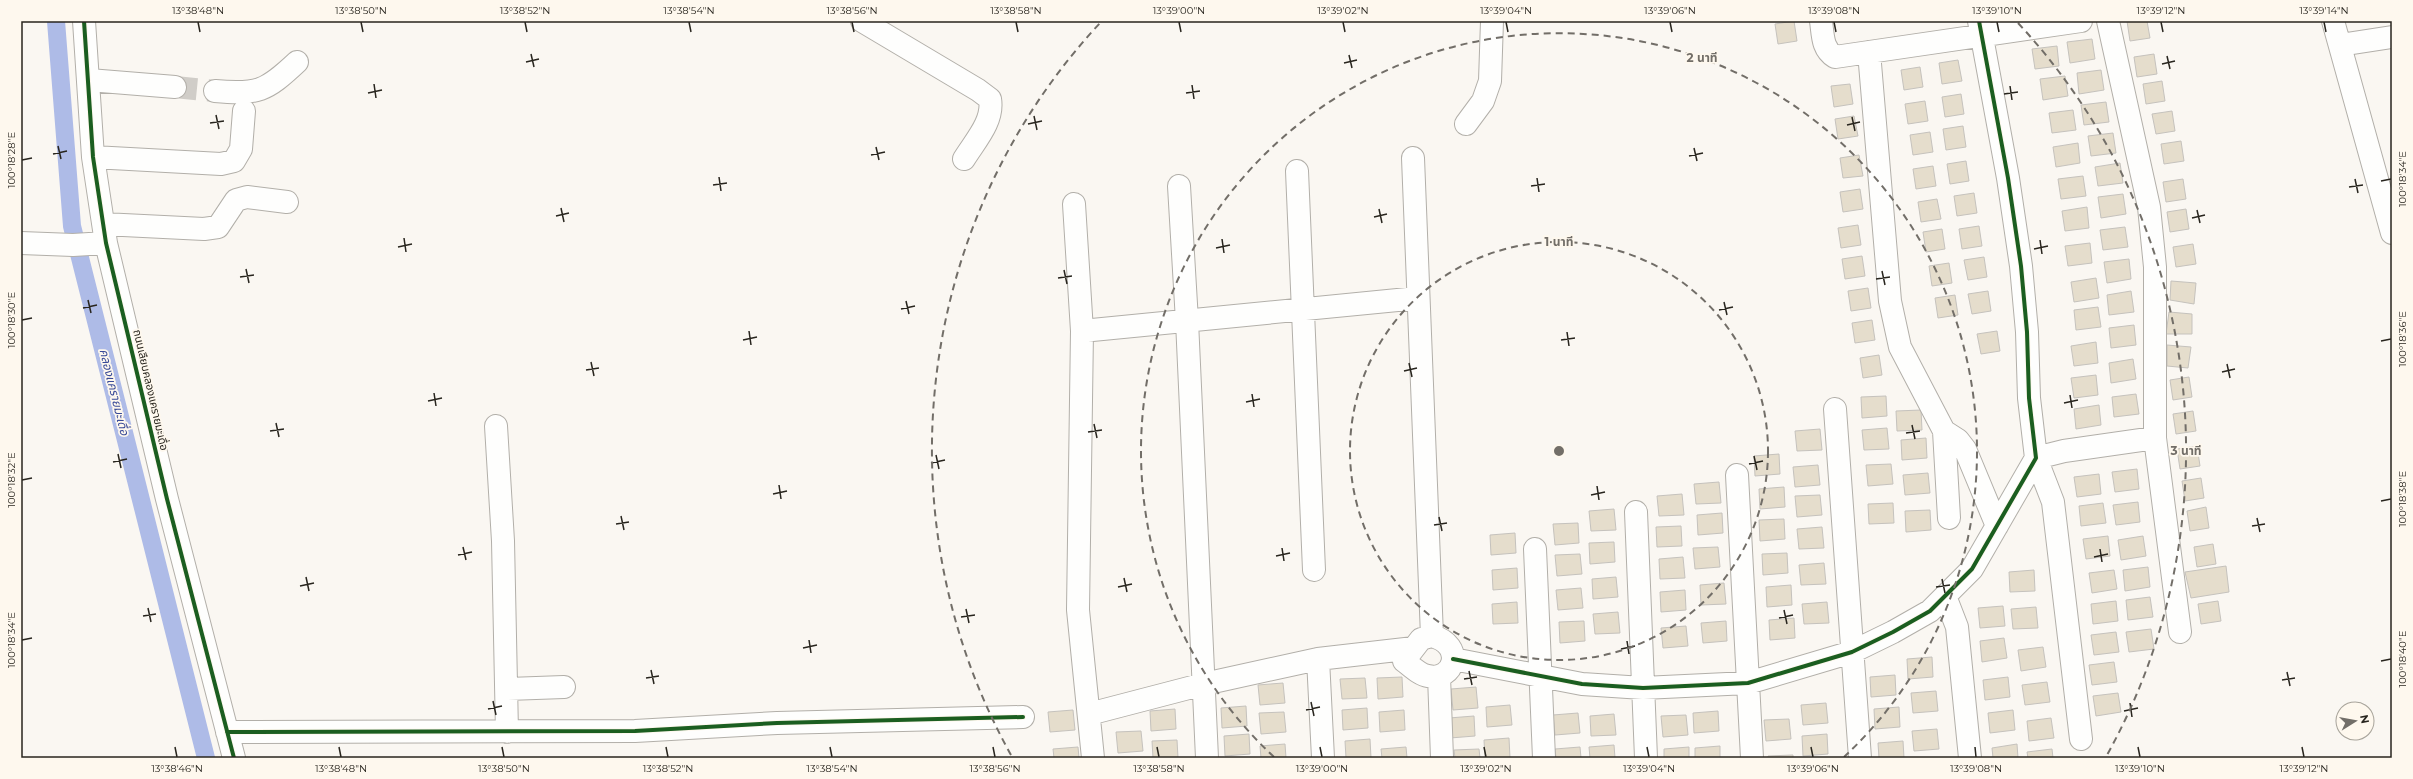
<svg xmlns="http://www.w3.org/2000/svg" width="2413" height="779" viewBox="0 0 2413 779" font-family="Montserrat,'Noto Sans Thai',sans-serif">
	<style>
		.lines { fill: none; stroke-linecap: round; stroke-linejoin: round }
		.canal { stroke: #aebbe7; stroke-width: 18 }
		.building { fill: #e5ddcc; stroke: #c5c2bd }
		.minor-tunnel { stroke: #d0cdc8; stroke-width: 22; stroke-dasharray: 22 11; stroke-linecap: butt }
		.minor-casing { stroke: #b2afa9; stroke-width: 24 }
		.minor { stroke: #fefefd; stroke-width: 22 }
		.cycleway-casing { stroke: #fef8ee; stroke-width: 6 }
		.cycleway { stroke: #1b5e20; stroke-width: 4 }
		.ticks { fill: none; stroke: #28251e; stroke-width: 1.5 }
		.ring { fill: none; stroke: #726e68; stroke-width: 2; stroke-dasharray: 7 5 }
		.labels { text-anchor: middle; stroke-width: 3.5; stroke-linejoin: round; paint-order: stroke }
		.street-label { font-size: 11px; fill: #28251e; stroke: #fef8ee }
		.water-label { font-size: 12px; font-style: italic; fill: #394a97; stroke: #fef8ee }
		.centre { fill: #726e68; stroke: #fef8ee; stroke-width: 2 }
		.ring-label { font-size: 12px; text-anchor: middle; font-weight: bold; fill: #726e68; stroke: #fef8ee; stroke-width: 3.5; stroke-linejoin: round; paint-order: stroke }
		.neatline { fill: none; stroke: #28251e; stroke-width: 1.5 }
		.ticks-label { font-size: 10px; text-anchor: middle; fill: #28251e }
	</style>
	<rect width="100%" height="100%" fill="#faf7f2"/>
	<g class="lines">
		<path class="canal" d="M56,21L72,226L206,758"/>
	</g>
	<path class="building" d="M1794,21L1797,41L1778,44L1775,24Z
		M2127,21H2147L2150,38L2130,41Z
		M2092,39L2095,59L2070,63L2067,42Z
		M2057,46L2059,66L2035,69L2032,49Z
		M2154,54L2157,74L2137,77L2134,57Z
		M1958,60L1962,81L1942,84L1939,63Z
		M1920,67L1923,87L1904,90L1901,70Z
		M2101,70L2104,90L2079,94L2077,73Z
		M2065,76L2068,96L2043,100L2040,79Z
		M2162,81L2165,101L2146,104L2143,84Z
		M1850,84L1853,104L1834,107L1831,86Z
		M1961,94L1964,114L1945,117L1942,97Z
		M1925,101L1928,121L1908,124L1905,104Z
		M2106,102L2109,122L2084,125L2081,105Z
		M2073,110L2076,130L2052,133L2049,113Z
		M2172,111L2175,131L2156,134L2152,114Z
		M1854,116L1858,136L1838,139L1835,119Z
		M1963,126L1966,147L1946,150L1943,129Z
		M1930,132L1933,152L1913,155L1910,135Z
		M2113,133L2116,153L2091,156L2088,136Z
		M2181,141L2184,161L2164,164L2161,144Z
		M2078,143L2080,163L2056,167L2053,147Z
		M1859,155L1863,176L1843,178L1840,158Z
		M1966,161L1969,181L1950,184L1947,164Z
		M2120,163L2123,183L2098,186L2095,167Z
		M1933,166L1936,186L1916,189L1913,169Z
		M2083,176L2086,196L2061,199L2058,179Z
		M2183,179L2186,199L2166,202L2163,182Z
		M1860,189L1863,209L1843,212L1840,192Z
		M1974,193L1977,213L1957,216L1954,196Z
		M2123,194L2126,214L2101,218L2098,197Z
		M1937,199L1941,219L1921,222L1918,202Z
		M2087,207L2089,228L2065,231L2062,211Z
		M2186,209L2189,229L2170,232L2167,212Z
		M1858,225L1861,245L1841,248L1838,228Z
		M1979,226L1982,246L1962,249L1959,229Z
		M2125,227L2128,247L2103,250L2100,230Z
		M1942,229L1945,249L1926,252L1923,232Z
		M2090,243L2092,263L2068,266L2065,246Z
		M2193,244L2196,264L2176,267L2173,247Z
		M1862,256L1865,276L1845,279L1842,259Z
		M1984,257L1987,277L1968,280L1964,260Z
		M2129,259L2131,279L2107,283L2104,262Z
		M1949,263L1952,283L1932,286L1929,266Z
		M2096,278L2099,298L2074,302L2071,282Z
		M2171,281L2196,283L2194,304L2170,300Z
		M1868,288L1871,308L1851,311L1848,291Z
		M1988,291L1991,311L1972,314L1968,294Z
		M2131,291L2134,312L2109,315L2107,295Z
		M1955,295L1958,315L1938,318L1935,298Z
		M2098,307L2101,327L2076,330L2074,310Z
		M2169,312L2192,314V334H2166Z
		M1872,320L1875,340L1855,343L1852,323Z
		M2134,325L2136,345L2111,348L2109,328Z
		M1997,331L2000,351L1981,354L1977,334Z
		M2096,342L2098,363L2074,366L2071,346Z
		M2167,345L2191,347L2188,368L2167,366Z
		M1879,355L1882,375L1863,378L1860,358Z
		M2133,359L2136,379L2111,383L2109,363Z
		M2096,375L2098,395L2074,398L2071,378Z
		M2189,377L2192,397L2173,400L2170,380Z
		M2136,394L2139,414L2114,417L2112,397Z
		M1886,396L1887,416L1862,418L1861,397Z
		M2099,405L2101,425L2076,429L2074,409Z
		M1921,410L1922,430L1897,431L1896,411Z
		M2193,411L2196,431L2176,434L2173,414Z
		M1887,428L1889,449L1864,450L1862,430Z
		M1820,429L1822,450L1797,451L1795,431Z
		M1926,438L1927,458L1902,460L1901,440Z
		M2197,446L2200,466L2180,469L2177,449Z
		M1779,454L1780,474L1755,476L1754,456Z
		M1891,464L1893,484L1868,486L1866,465Z
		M1818,465L1820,485L1795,487L1793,467Z
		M2137,469L2139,489L2115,492L2112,472Z
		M1928,473L1930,493L1905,495L1903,475Z
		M2099,474L2101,494L2077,497L2074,477Z
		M2201,478L2204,498L2185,501L2182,481Z
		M1719,482L1721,503L1696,504L1694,484Z
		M1784,487L1785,507L1760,509L1759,489Z
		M1682,494L1684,515L1659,516L1657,496Z
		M1820,495L1822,515L1797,517L1795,496Z
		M2138,502L2140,522L2116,525L2113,505Z
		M1893,503L1894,523L1869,524L1868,504Z
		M2103,503L2106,523L2081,526L2079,506Z
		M2206,507L2209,528L2190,531L2187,511Z
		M1614,509L1616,530L1591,531L1589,511Z
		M1930,510L1931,530L1906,532L1905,511Z
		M1722,513L1723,533L1698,535L1697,515Z
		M1784,519L1785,539L1760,541L1759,520Z
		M1578,523L1579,543L1555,545L1553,524Z
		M1681,526L1682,546L1657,547L1656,527Z
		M1822,527L1824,548L1799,549L1797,529Z
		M1515,533L1516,553L1491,555L1490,535Z
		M2108,536L2110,556L2086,559L2083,539Z
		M2143,536L2146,556L2121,560L2118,540Z
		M1614,542L1615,562L1590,564L1589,543Z
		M2213,544L2216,564L2197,567L2194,547Z
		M1718,547L1720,567L1695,569L1693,548Z
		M1787,553L1788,573L1763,575L1762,554Z
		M1580,554L1582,574L1557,576L1555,555Z
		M1683,557L1685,578L1660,579L1659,559Z
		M1824,563L1826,584L1801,585L1799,565Z
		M2226,566L2229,592L2191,598L2185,572Z
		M2148,567L2150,587L2125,591L2123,570Z
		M1517,568L1518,588L1493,590L1492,570Z
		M2034,570L2035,591L2010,592L2009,572Z
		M2114,570L2117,589L2092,593L2089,573Z
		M1616,577L1618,597L1593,599L1592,579Z
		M1724,583L1726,604L1701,605L1700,585Z
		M1791,585L1792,605L1767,607L1766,587Z
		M1581,588L1583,608L1558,610L1556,590Z
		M1685,590L1686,610L1661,612L1660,592Z
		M2150,597L2153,617L2128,620L2126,600Z
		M2116,601L2118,621L2093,624L2091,604Z
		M2218,601L2221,621L2201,624L2198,604Z
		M1517,602L1518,623L1493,624L1492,604Z
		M1827,602L1829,623L1804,624L1802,604Z
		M2003,606L2005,626L1980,628L1978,608Z
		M2036,607L2038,628L2013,629L2011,609Z
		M1618,612L1620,633L1595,634L1593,614Z
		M1794,618L1795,638L1770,640L1769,620Z
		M1584,621L1585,641L1560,643L1559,622Z
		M1726,621L1727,641L1703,643L1701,623Z
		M1686,626L1688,646L1663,648L1661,628Z
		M2151,629L2154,649L2129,652L2126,632Z
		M2116,632L2119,652L2094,655L2091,635Z
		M2004,638L2007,658L1982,662L1980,641Z
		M2043,647L2046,667L2021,671L2018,650Z
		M1932,657L1933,677L1908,679L1907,659Z
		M2114,662L2117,682L2092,685L2089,665Z
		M1895,675L1896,695L1871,697L1870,677Z
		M1402,677L1403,697L1378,699L1377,678Z
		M2008,677L2010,697L1985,700L1983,680Z
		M1365,678L1367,698L1342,699L1340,679Z
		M2047,682L2050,702L2025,705L2022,685Z
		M1283,683L1285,703L1260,705L1258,685Z
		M1476,687L1478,708L1453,710L1451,689Z
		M1936,691L1938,711L1913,713L1911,693Z
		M2118,693L2121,712L2096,716L2093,696Z
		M1826,703L1828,723L1803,725L1801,705Z
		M1510,705L1512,725L1487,727L1486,707Z
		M1246,706L1247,726L1222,728L1221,708Z
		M1899,707L1900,727L1875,729L1874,709Z
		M1367,708L1368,728L1343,730L1342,710Z
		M1175,709L1176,729L1151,731L1150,711Z
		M1073,710L1075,730L1050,732L1048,712Z
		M1404,710L1405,730L1380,732L1379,712Z
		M2013,710L2015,730L1990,733L1988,713Z
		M1718,711L1719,731L1694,733L1693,713Z
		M1284,712L1286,732L1261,734L1259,713Z
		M1578,713L1580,733L1555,735L1553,715Z
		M1614,714L1616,735L1591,736L1590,716Z
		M1686,715L1688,735L1663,737L1661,716Z
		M1474,716L1475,736L1450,738L1449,718Z
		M2051,718L2054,738L2029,741L2027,721Z
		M1789,719L1791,739L1766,741L1764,720Z
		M1937,729L1939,749L1914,751L1912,731Z
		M1141,731L1143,751L1118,753L1116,732Z
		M1249,734L1250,754L1225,756L1224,736Z
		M1827,734L1828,754L1803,756L1802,736Z
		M1509,738L1510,758H1485L1484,740Z
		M1370,739L1371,758H1346L1345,741Z
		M1177,740L1178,758H1153L1152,741Z
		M1903,741L1904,758H1879L1878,743Z
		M1285,744L1286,758H1261L1260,746Z
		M2017,744L2018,758H1993L1992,748Z
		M1614,745L1615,758H1590L1589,747Z
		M1720,746V758H1695V748Z
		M1078,747L1079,758H1054L1053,749Z
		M1406,747L1407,758H1382L1381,749Z
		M1580,747L1581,758H1556L1555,749Z
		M1689,747V758H1664V749Z
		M1479,749L1480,758H1455L1454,750Z
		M2052,749L2053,758H2028L2027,752Z
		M1793,755V758H1768V756Z"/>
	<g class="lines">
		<path class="minor-tunnel" d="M175,87L215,91"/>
		<g class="minor-casing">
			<path id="minor" d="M84,21L93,157L106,243L167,499L234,758
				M862,21L978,90L990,99C994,121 975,141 964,159
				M1821,21C1823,35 1822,49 1835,57L2081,21
				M2108,21L2149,207L2155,267V438L2180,632
				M2333,21L2392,233
				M2340,45L2392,37
				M1869,52L1890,301L1900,347L1944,431L1949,518
				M89,80L175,87
				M215,91C258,95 266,91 297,62
				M1466,124L1483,101L1490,81L1492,21
				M93,157L221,164L234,161L241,149L244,111
				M1413,158L1432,636
				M1297,171L1314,570
				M1179,186L1187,321L1207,758
				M1074,204L1082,331L1078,610L1093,758
				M103,224L204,229L218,227L236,200L247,197L287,202
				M21,243L73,245L106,243
				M1082,331L1418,298
				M1835,409L1860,758
				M496,426L503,541L507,732
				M1944,431L1958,440L1965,449L1997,526
				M1737,475L1752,758
				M1636,512L1646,758
				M1535,549L1544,758
				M1945,596L1957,627L1970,758
				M1432,636C1466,645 1454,682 1428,676C1420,675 1411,666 1404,661L1421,639Z
				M1318,659L1323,758
				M1453,659L1582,684L1643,688L1748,683L1852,652L1893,632L1930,611L1972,569L2036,458L2029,398L2027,332L2021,266L2008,178L1979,21
				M1439,676L1442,758
				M507,689L564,687
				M1089,714L1204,684L1318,659L1414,648
				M227,732L635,731L777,723L1023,717
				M2081,739L2053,502L2036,458L2064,451L2155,438"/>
		</g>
		<use href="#minor" class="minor"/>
		<g class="cycleway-casing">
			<path id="cycleway" d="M84,21L93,157L106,243L167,499L234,758
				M1453,659L1582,684L1643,688L1748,683L1852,652L1893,632L1930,611L1972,569L2036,458L2029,398L2027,332L2021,266L2008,178L1979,21
				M227,732L635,731L777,723L1023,717"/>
		</g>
		<use href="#cycleway" class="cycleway"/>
	</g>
	<path class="ticks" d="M198,22L200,32M361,22L363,32M525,22L527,32M689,22L691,32M852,22L854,32M1016,22L1018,32M1179,22L1181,32M1343,22L1345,32M1506,22L1508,32M1670,22L1672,32M1834,22L1836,32M1997,22L1999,32M2161,22L2163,32M2324,22L2326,32M531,54L534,67M1349,55L1352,68M2167,56L2170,69M526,62L539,59M1344,63L1357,60M2162,64L2175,61M374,84L376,98M1192,85L1194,99M2010,86L2012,100M368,93L382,90M1186,93L1200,91M2004,94L2018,92M216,115L219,129M1034,116L1037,130M1852,117L1855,131M210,123L224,121M1028,124L1042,121M1847,125L1860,122M58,146L61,159M876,147L879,160M1694,148L1697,161M53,154L67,151M871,155L885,152M1689,156L1703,153M22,160L32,158M719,177L721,191M1537,178L1539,192M2355,179L2358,193M2381,181L2391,179M713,185L727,183M1531,186L1545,184M2349,187L2363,185M561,208L564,222M1379,209L1382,223M2197,210L2200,223M556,216L569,213M1374,217L1387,214M2192,218L2205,215M404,238L406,252M1222,239L1224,253M2040,240L2042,254M398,247L412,244M1216,248L1230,245M2034,249L2048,246M246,269L249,283M1064,270L1067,284M1882,271L1885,285M240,277L254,275M1058,278L1072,276M1876,279L1890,277M88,300L91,313M906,301L909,314M1724,302L1727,315M83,308L97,305M901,309L915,306M1719,310L1733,307M22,320L32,318M749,331L751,345M1567,332L1569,346M743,340L757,337M1561,340L1575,338M2381,341L2391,339M591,362L594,376M1409,363L1412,377M2227,364L2230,378M586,370L599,368M1404,371L1417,368M2222,372L2235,369M434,393L436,406M1252,394L1254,407M2070,395L2072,408M428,401L442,398M1246,402L1260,399M2064,403L2078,400M276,423L279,437M1094,424L1097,438M1912,425L1915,439M270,431L284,429M1088,432L1102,430M1906,433L1920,431M118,454L121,468M936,455L939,469M1754,456L1757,470M113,462L127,459M931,463L945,460M1749,464L1763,461M22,480L32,478M779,485L781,499M1597,486L1599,500M773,494L787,491M1591,495L1605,492M2381,501L2391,499M621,516L624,530M1439,517L1442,531M2257,518L2260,532M616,524L629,522M1434,525L1447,523M2252,526L2265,524M463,547L466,560M1282,548L1284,561M2100,549L2102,562M458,555L472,552M1276,556L1290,553M2094,557L2108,554M306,577L309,591M1124,578L1127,592M1942,579L1945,593M300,586L314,583M1118,587L1132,584M1936,587L1950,585M148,608L151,622M966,609L969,623M1784,610L1787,624M143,616L156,614M961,617L975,615M1779,618L1793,615M22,640L32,638M809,640L811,653M1627,641L1629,654M803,648L817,645M1621,649L1635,646M2381,661L2391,659M651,670L654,684M1469,671L1472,685M2287,672L2290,686M646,678L659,676M1464,679L1477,677M2282,680L2295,678M493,701L496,715M1311,702L1314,716M2130,703L2132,717M488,709L502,706M1306,710L1320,707M2124,711L2138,708M175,747L177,757M339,747L341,757M502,747L504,757M666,747L668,757M830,747L832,757M993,747L995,757M1157,747L1159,757M1320,747L1322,757M1484,747L1486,757M1647,747L1649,757M1811,747L1813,757M1975,747L1976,757M2138,747L2140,757M2302,747L2304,757"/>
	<g class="ring">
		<circle cx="1559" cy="451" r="209"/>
		<path d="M1274 757A418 418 0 1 1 1844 757"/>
		<path d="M1011 755A627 627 0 0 1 1100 23M2018 23A627 627 0 0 1 2107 755"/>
	</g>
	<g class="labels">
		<g class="street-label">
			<text transform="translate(151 390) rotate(77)" y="4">ถนนเลียบคลองแครายมะเดื่อ</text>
		</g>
		<g class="water-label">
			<text transform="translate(114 392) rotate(76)" y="4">คลองแครายมะเดื่อ</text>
		</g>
	</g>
	<circle cx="1559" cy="451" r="6" class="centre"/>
	<g class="ring-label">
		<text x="1702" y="62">2 นาที</text>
		<text x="1559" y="246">1 นาที</text>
		<text x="2186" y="455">3 นาที</text>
	</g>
	<rect width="2413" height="779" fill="none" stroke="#fef8ee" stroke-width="44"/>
	<g transform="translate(2355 721) rotate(79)"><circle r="19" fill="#fef8ee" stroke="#a8a49b"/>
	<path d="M0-3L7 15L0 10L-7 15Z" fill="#726e68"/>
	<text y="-6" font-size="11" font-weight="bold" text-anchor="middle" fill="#28251e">N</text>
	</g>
	<rect x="22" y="22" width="2369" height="735" class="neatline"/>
	<g class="ticks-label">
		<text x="198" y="14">13°38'48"N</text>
		<text x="361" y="14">13°38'50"N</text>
		<text x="525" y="14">13°38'52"N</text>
		<text x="689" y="14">13°38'54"N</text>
		<text x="852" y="14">13°38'56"N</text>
		<text x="1016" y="14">13°38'58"N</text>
		<text x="1179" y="14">13°39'00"N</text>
		<text x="1343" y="14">13°39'02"N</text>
		<text x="1506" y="14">13°39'04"N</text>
		<text x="1670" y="14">13°39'06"N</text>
		<text x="1834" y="14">13°39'08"N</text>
		<text x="1997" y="14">13°39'10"N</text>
		<text x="2161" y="14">13°39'12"N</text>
		<text x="2324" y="14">13°39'14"N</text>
		<text transform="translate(11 160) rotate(-90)" y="4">100°18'28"E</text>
		<text transform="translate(2402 179) rotate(-90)" y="4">100°18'34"E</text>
		<text transform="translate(11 320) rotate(-90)" y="4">100°18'30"E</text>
		<text transform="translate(2402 339) rotate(-90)" y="4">100°18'36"E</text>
		<text transform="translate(11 480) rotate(-90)" y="4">100°18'32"E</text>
		<text transform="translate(2402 499) rotate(-90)" y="4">100°18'38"E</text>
		<text transform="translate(11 640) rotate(-90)" y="4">100°18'34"E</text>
		<text transform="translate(2402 659) rotate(-90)" y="4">100°18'40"E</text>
		<text x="177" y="772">13°38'46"N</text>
		<text x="341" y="772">13°38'48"N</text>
		<text x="504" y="772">13°38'50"N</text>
		<text x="668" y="772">13°38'52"N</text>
		<text x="832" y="772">13°38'54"N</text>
		<text x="995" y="772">13°38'56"N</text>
		<text x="1159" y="772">13°38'58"N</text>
		<text x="1322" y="772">13°39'00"N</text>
		<text x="1486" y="772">13°39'02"N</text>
		<text x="1649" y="772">13°39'04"N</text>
		<text x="1813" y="772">13°39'06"N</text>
		<text x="1976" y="772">13°39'08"N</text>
		<text x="2140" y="772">13°39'10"N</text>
		<text x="2304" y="772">13°39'12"N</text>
	</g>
</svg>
